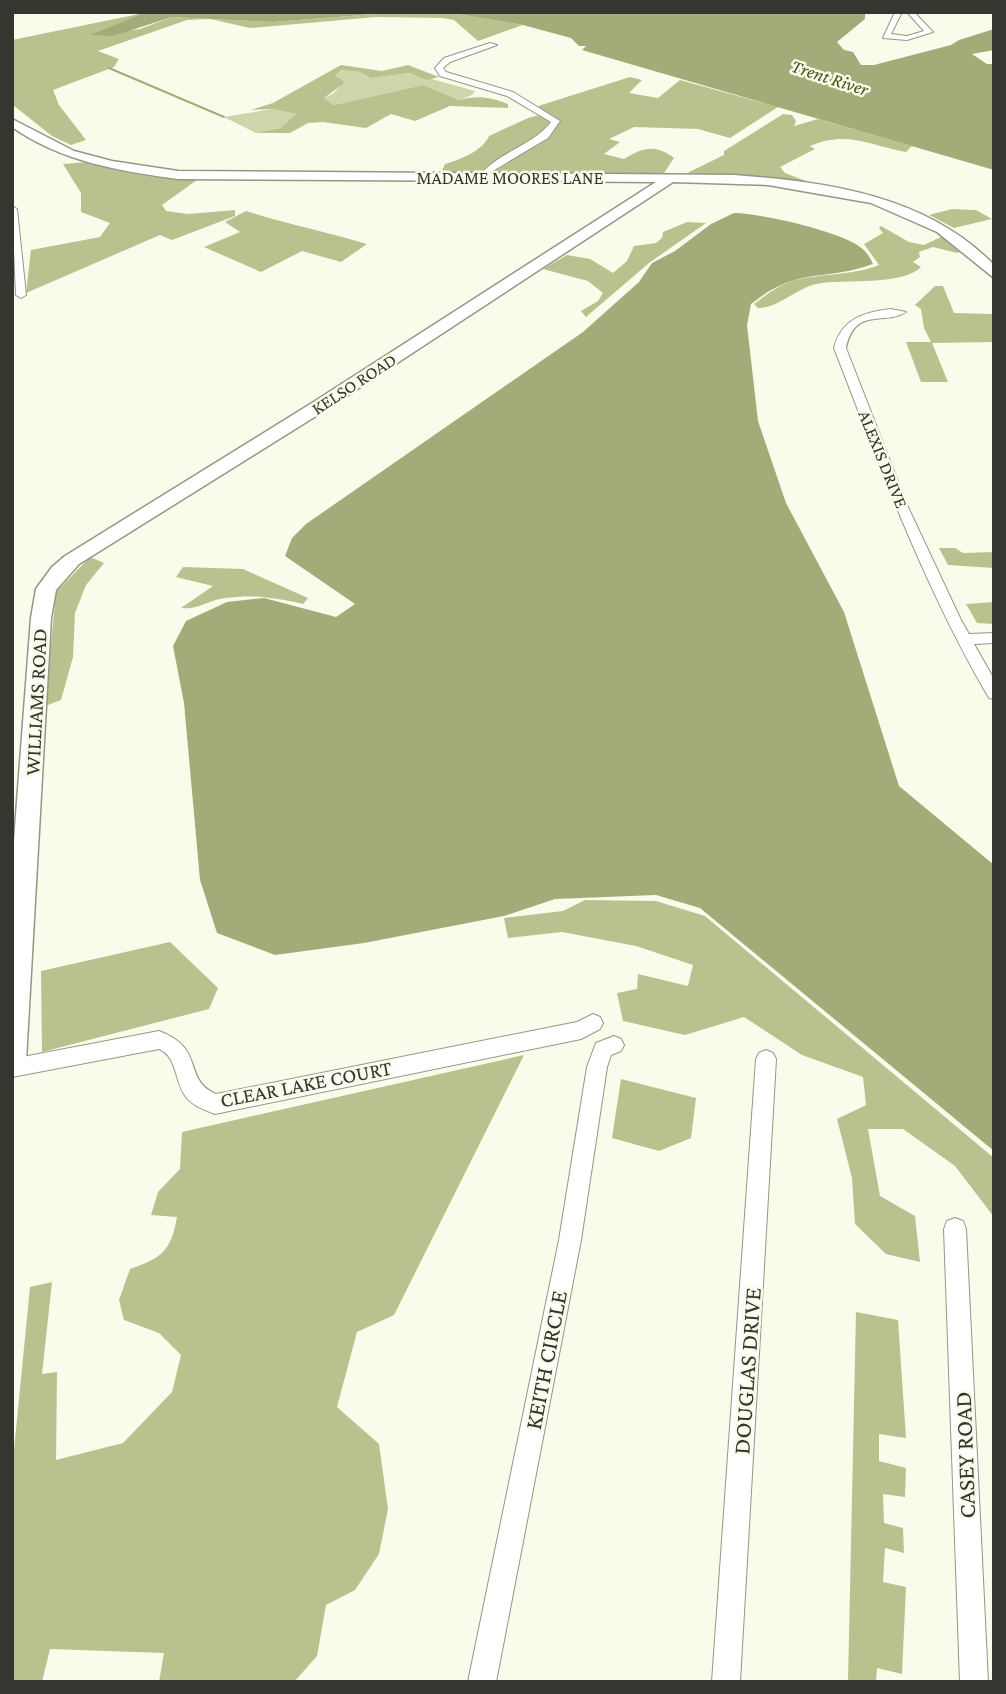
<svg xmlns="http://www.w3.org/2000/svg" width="1006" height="1694" viewBox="0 0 1006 1694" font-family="'Crimson Pro',serif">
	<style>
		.green { fill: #cdd5aa }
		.forest { fill: #b9c28e }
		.water { fill: #a3ac78 }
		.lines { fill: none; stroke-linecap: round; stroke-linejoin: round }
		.stream { stroke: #a3ac78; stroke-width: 2 }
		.street-casing { stroke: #949786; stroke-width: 2 }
		.secondary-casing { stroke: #949786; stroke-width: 3 }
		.street { fill: #fff; fill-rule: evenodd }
		.secondary { fill: #fff; fill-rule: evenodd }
		.labels { text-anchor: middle; stroke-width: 5; stroke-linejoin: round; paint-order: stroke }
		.far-street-label { font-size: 18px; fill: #35362f; stroke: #f8fcea }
		.far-water-label { font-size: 19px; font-style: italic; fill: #495015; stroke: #f8fcea }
		.street-label { font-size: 21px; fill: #35362f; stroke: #f8fcea }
		.near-street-label { font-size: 24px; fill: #35362f; stroke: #f8fcea }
	</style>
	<rect width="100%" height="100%" fill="#f8fcea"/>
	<path class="green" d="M343,70L360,72L371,78L410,73L475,91L472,95L459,100L423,85L334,105L324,98L334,93L344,81L335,76Z
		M272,109L296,114L280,128L256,133L224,117Z"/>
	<path class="forest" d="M400,12H445L523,25L478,41L454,20L443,18L376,17L250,28L210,19L187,20L98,51L119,59L114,67L53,90L59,105L86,140L71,145L52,136L13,105L12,40L144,13L91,35L140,29L172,17L273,22Z
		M341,65L382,71L408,65L439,77L427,80L410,73L371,78L360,72L342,70L335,76L344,81L343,84L324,98L334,105L423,85L459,100C477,95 491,97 508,104V108L450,106L415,121L391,114L366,128L323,122L308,123L290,133H256L280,128L296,114L272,109L251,110L273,103Z
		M630,77L642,80L629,93L658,98L680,80L778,107L730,138L698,129L634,127L609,139L620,142L604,154L624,159C643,147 656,144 674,158L664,173L440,175L445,164C459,160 483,151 489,136L528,118L547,113L538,106Z
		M783,114L792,115L796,121L794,126L818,119L912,146L906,152C869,145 847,130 810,146L815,149L780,167L785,173L811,183L687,173L724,155V151Z
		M87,162L162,177L197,180L162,205L166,211L188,214L235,210V216L172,240L160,235L26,293L31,250L100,237L110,223L81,212V193L63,164Z
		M952,209L976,210L992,219L954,228L929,215Z
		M246,211C286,224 327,232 367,244L341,262L302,251L261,272L204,247L240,232L225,222Z
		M687,222L706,223L649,263L586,317L581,311L598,301L603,293L588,281L543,269L567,255L590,259L613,273L627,261L634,246L656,243L662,238L663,232Z
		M881,226L909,242L924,245L943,236L967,250L957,253L933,247L919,252L920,257L913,262L921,267C900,287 845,278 816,284C795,289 779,308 758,308L754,304C766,295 777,286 792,281C821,273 851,276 879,265L864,244L883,233L879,228Z
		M935,286H943L954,313L994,314V342L932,343L948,382H921L906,342H931L924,328L921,309L915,305Z
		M939,548H955L963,553L994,552V568L948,565Z
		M90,557L104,563L86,585L75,613L73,657L61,700L45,706L56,592Z
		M183,567L243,569L308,598L303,604C276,598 253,594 225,598C209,600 198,610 181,608L213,586L176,577Z
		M994,602V624L977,623L966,604Z
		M585,900L656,901L705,916L994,1158V1217L955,1166L903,1129H868L880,1196L915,1216L920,1262L886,1254L855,1224L852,1178L837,1119L866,1105L863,1077L802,1055L744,1017L685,1035L623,1021L617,993L637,989L638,974L688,986L693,965L636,946L562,932L508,938L504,918L563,911Z
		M170,942L218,988L209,1009L42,1052L41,971Z
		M524,1055L394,1315L357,1332L337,1407L379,1444L388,1509L379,1554L355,1590L326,1605L317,1656L294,1682H159L164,1653L50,1649L42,1682H12V1470L30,1287L52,1282L42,1374L57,1372L56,1460L123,1443L172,1392L181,1355L159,1333L124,1320L119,1300L130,1269C162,1258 171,1251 177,1217L151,1215L158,1192L180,1169L182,1132Z
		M621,1079L696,1098L691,1138L659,1151L612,1138Z
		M856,1312L898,1320L906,1438L879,1434V1461L906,1468L905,1497L883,1494L884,1523L903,1528L904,1553L885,1548L883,1582L906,1587L902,1674L877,1668L876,1682H848Z"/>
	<path class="water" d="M146,12H400L273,22L172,17L113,36L90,35Z
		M445,12H865V19L837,42L844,50L853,52L861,65H874L951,45L959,40L994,29V50L972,54L987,64H994V170L582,50L586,46H579L571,38L523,25Z
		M734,213C759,213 840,231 860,247C866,251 870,257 873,264C824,282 798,266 751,304L747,325L758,421L786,503L844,612L899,786L994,865V1151L700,908L656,895L555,899L504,916L364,943L275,955L217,933L200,880L184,703L173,646L186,621L227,602L264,598L336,617L355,604L285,556L292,538L306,524L583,332L639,282L652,263L675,251L711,224Z"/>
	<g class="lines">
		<path class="stream" d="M109,68L224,117"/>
		<g class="street-casing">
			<path id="street" d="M895,12H902L891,34L907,36L924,31L907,12H914L933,32L907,40L883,38Z
				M490,43L497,45L450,62L443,68L446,72L513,92L560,121L548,138L491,172L482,181L478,178C496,152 532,147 551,122L507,96L440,76L435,68L444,58Z
				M12,206L17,209L26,295L21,298L16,295Z
				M891,309L906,312C884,326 855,306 846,348L908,507L961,620L969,634L994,633V643L974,644L994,679V699L989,698C924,587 880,467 834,348C841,319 864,312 891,309Z
				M593,1014L600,1017L603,1023L600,1029L581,1039L215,1114C205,1110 193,1106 186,1097C174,1082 178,1057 159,1049L12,1077V1059L159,1031C206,1048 182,1079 216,1094L577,1022Z
				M614,1036L621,1039L624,1045L621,1051L611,1055L607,1067L581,1240L496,1682H468L559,1240L587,1067L596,1043Z
				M766,1050L773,1053L776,1059L740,1682H712L756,1059L759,1053Z
				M955,1218L963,1221L966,1229L988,1682H960L944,1229L947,1221Z"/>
		</g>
		<g class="secondary-casing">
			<path id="secondary" d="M12,119L74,151L112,161L178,171L734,175C827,182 926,195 994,265V278L937,232L871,203L768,185L673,182L324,411L79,564L56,590L51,618L26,1061L22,1070L12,1074V867L31,618L36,589L52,567L65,556L312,403L656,182L178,179C120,171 62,162 12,127Z"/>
		</g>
		<use href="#street" class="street"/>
		<use href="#secondary" class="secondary"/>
	</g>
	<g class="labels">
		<g class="far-street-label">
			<text x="510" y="184">MADAME MOORES LANE</text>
			<text transform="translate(354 384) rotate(-33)" y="6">KELSO ROAD</text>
			<text transform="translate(883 459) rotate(68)" y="6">ALEXIS DRIVE</text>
		</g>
		<g class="far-water-label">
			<text transform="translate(830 77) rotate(18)" y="7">Trent River</text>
		</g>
		<g class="street-label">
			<text transform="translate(36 702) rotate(-87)" y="7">WILLIAMS ROAD</text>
			<text transform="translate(306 1084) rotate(-11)" y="7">CLEAR LAKE COURT</text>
		</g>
		<g class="near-street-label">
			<text transform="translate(546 1360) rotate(-79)" y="8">KEITH CIRCLE</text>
			<text transform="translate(747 1371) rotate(-86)" y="8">DOUGLAS DRIVE</text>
			<text transform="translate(965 1455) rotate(-92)" y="8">CASEY ROAD</text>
		</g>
	</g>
	<rect width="1006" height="1694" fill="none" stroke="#35362f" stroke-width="28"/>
</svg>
